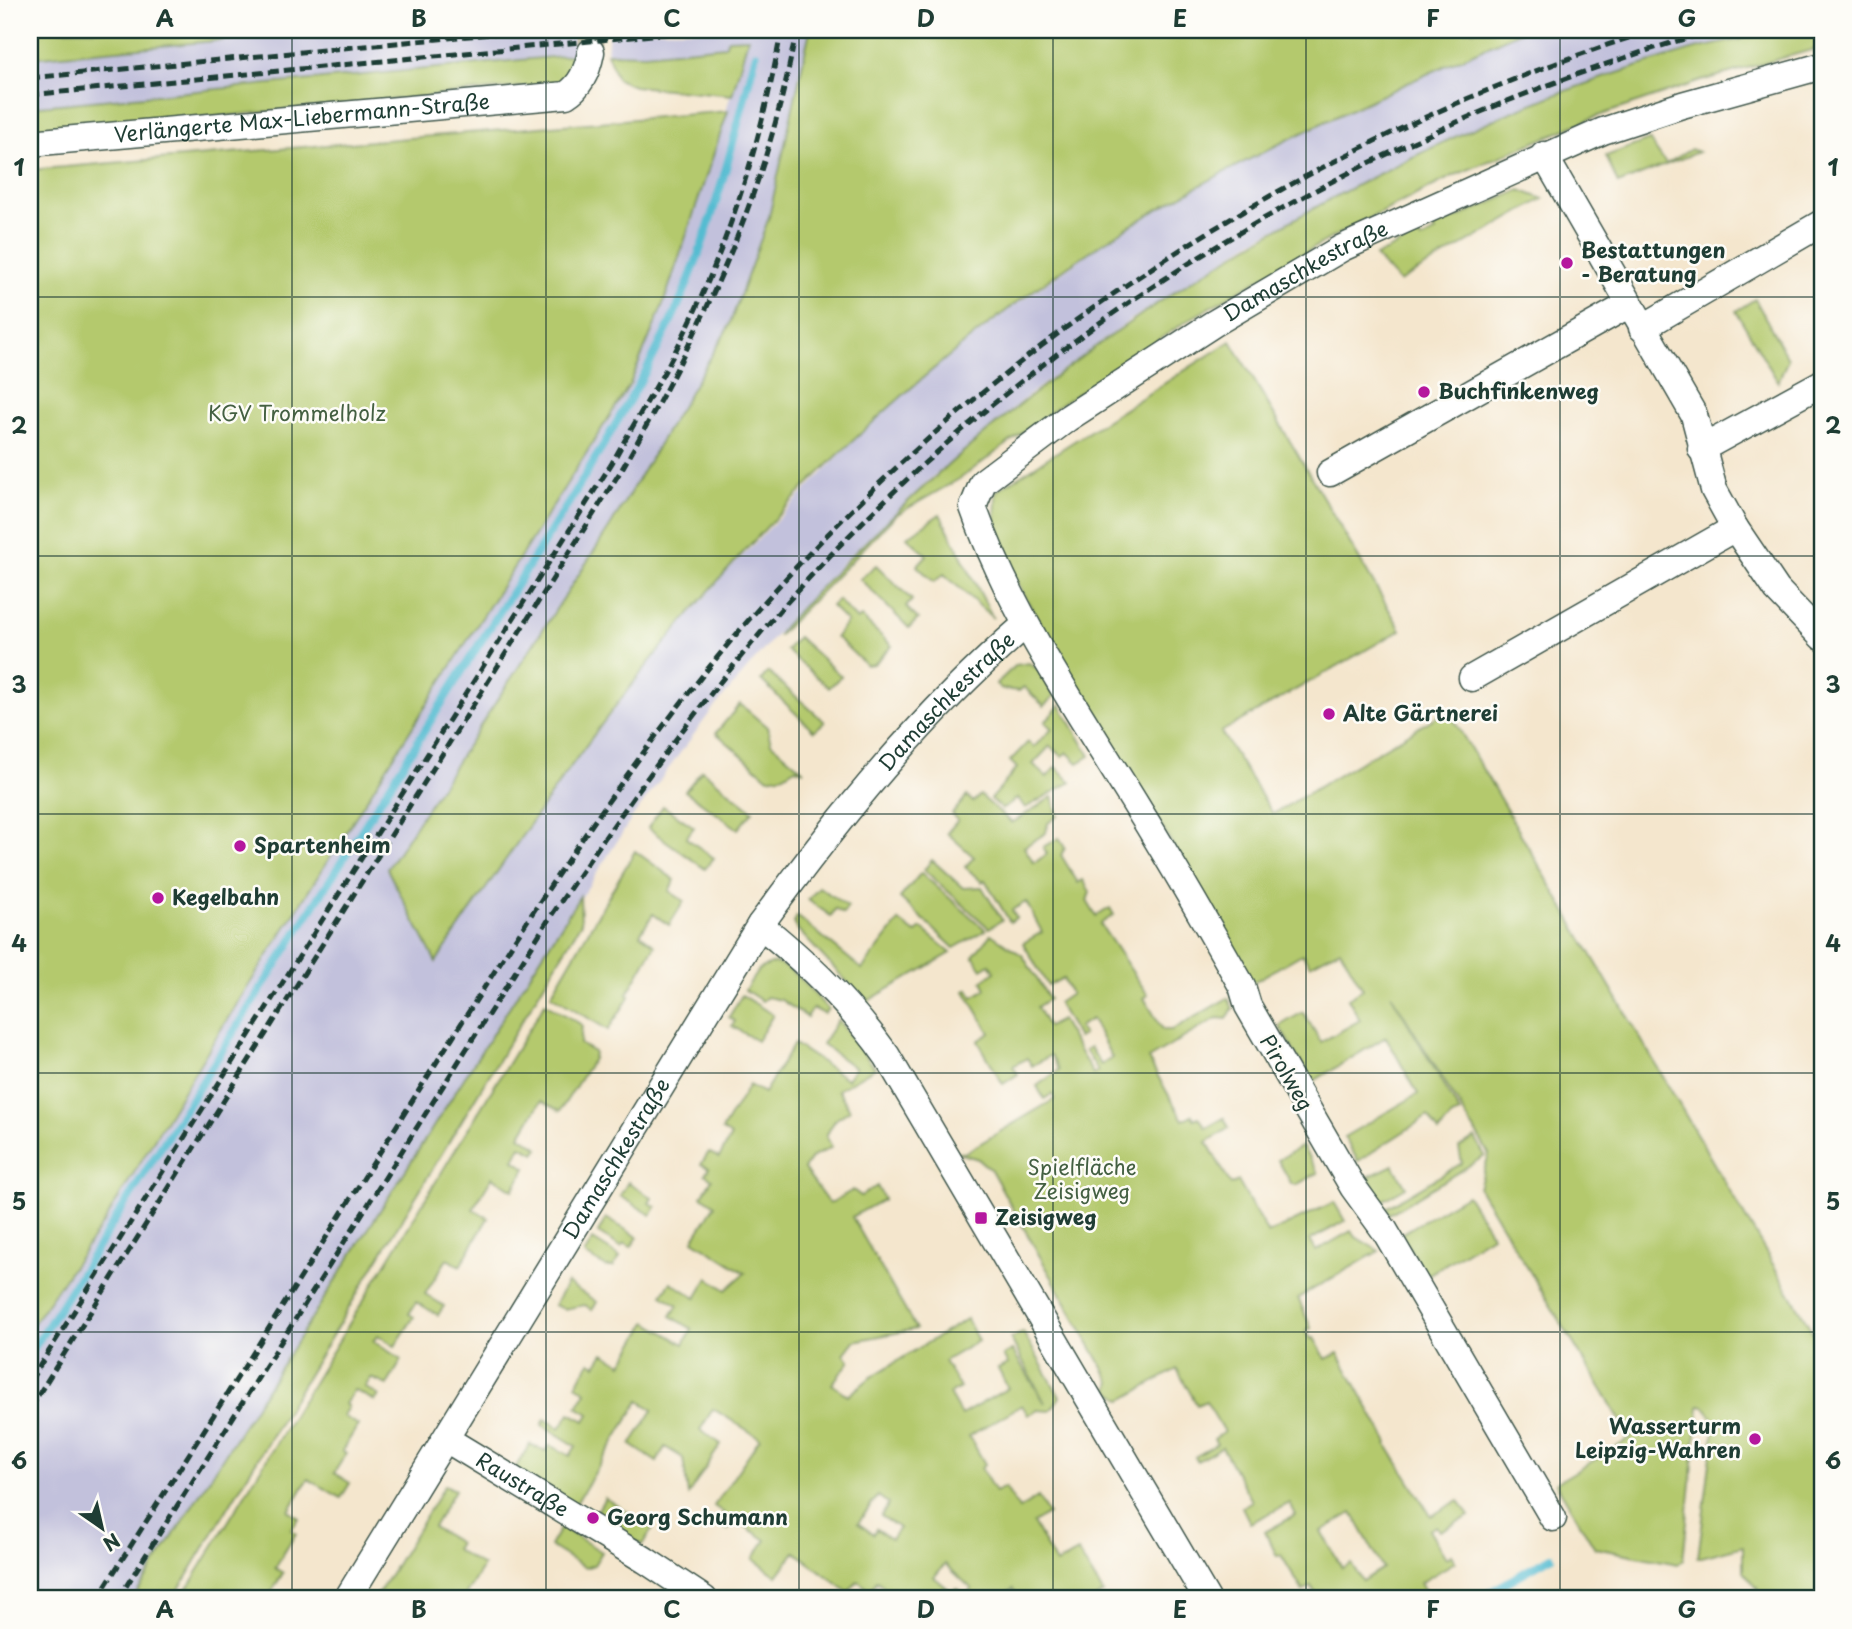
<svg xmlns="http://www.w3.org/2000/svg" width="1852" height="1629" viewBox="0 0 1852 1629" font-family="'Playpen Sans',sans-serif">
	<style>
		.industrial { fill: #c2c1dc }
		.green { fill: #b4c96d; stroke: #6a8350; stroke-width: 2; fill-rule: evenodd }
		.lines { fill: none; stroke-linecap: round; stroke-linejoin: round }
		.stream { stroke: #54bcd1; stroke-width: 8 }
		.minor-tunnel { stroke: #c9c4ae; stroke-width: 26; stroke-dasharray: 26 13; stroke-linecap: butt }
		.minor-casing { stroke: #3f564b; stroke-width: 29 }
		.minor { stroke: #fff; stroke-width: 26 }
		.rail { stroke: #1f3d34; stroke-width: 5; stroke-dasharray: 10 5; stroke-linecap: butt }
		.grid { fill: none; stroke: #1f3d34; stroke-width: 2; stroke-opacity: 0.55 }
		.poi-dot { fill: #b5179e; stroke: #fdfcf7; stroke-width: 2.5 }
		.labels { text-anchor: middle; stroke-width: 5; stroke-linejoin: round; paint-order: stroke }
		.street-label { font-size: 21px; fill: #1f3d34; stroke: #fdfcf7 }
		.poi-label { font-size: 21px; font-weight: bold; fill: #1f3d34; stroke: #fdfcf7; text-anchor: start }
		.park-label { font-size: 21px; fill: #446042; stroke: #fdfcf7 }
		.neatline { fill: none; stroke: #1f3d34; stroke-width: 2.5 }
		.grid-label { font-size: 23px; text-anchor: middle; font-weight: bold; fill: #1f3d34 }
	</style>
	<rect width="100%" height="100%" fill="#fdfcf7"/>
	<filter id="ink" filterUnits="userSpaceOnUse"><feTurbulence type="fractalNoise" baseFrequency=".0143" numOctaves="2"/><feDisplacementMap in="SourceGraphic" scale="14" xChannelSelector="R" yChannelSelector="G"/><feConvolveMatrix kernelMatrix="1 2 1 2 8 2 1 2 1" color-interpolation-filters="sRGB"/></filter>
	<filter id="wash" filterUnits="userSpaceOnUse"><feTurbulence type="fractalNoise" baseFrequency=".00686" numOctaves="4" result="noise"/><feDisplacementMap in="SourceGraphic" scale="28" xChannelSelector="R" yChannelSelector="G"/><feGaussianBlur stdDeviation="1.57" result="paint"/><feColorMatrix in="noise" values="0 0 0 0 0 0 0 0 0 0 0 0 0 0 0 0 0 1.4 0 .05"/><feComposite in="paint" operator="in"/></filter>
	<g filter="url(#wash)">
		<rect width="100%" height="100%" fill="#f4e6cd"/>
		<path class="industrial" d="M336,30H578L576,56L540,64L30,114V58Z
			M609,30H810L769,217L729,326L436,961L546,800L654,657L725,574L861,433L927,374L1010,309L1097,247L1173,200L1252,157L1523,30H1772L1644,65L1499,117L1368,179L1252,241L1130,320L1030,394L930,479L844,561L783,627L712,710L632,818L133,1599H30V1328L106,1219L216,1037L630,384L663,305L693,219L748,38L725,46L645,54L607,53Z"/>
		<path class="green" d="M30,30H336L30,58Z
			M810,30H1523C1379,97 1232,159 1098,246C930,356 779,501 653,658C575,755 506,859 436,962L387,869L611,525L729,326L769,217Z
			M1772,30H1822V47L1701,81L1595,117L1453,176L1333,237L1190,319L1060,405L961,478L896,515L778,636L783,627C990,402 1217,241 1497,118C1560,91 1627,69 1692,50C1718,43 1747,40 1772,30Z
			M748,38L732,95L634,86L617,79L607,53L645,54L725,46L728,39Z
			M573,55L576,56L572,74L562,83L30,135V107Z
			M728,111L663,305L630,384L216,1037L106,1219L30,1328V170Z
			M1649,140L1666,164L1691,149L1698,152L1618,184L1606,156Z
			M1520,190L1543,199L1399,282L1375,256L1418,235L1421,240L1435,232L1433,228Z
			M1755,299L1788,359L1778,382L1736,311Z
			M1231,341L1401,630L1221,732L1273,814L1448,710L1822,1348V1599H1766L1743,1571V1546L1698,1558L1715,1423L1705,1407L1699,1406L1683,1560L1678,1564L1595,1548L1556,1483L1631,1438L1479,1188L1489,1154L1391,994L1460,1113L1452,1116L1439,1132L1428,1116L1358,1161L1344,1137L1418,1094L1386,1037L1312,1082L1279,1026L1303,1012L1321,1042L1360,1020L1348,998L1363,989L1340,949L1310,965L1302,954L1250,984L1181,859L1025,597L995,537L996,491Z
			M940,514L993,618L944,574L934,582L917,566L927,555L907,537Z
			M876,565L912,600L906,607L918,619L909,628L860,579Z
			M838,600L857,620L861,617L892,646L874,664L866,665L836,637L847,622L831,606Z
			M798,637L841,676L829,688L786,650Z
			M1029,663L1039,670L1054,696L1044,706L1024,687L1019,691L1002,689L996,684L1016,665Z
			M768,672L825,722L814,731L761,680Z
			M740,704L767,727L771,743L804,771L795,768L784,775L768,778L716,733Z
			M1060,705L1090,756L1078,763L1067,752L1062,756L1050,746L1033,764L1047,777L1056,767L1071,782L1025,808L1018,798L1002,809L991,799L1017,768L1010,761L1028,742L1034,747L1052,729L1045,722Z
			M702,770L753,811L738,829L685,791Z
			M980,795L1012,823L1052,797L1058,816L1048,823L1046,833L1024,847L1034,863L1047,854L1043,847L1059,838L1065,848L1061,855L1078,883L1083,880L1090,892L1087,901L1096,916L1110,908L1114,915L1100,924L1148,995L1144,998L1163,1030H1172L1228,998L1233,1008L1227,1019L1217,1018L1148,1059L1183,1120L1192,1115L1194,1119L1199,1117L1206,1128L1224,1118L1229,1128L1207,1142L1231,1185L1238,1181L1268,1234L1334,1202L1345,1221L1310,1240L1316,1251L1351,1231L1354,1236L1379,1251L1298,1298L1311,1328L1306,1331L1311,1339L1314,1338L1326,1359L1338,1353L1388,1443L1387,1445L1431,1516L1459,1500L1469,1516L1440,1531L1436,1526L1429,1530L1446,1558L1451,1555L1455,1562L1420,1583L1430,1599H1319L1311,1586L1303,1591L1281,1555L1277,1556L1265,1532L1296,1515L1290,1503L1250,1523L1242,1507L1252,1501L1222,1447L1197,1461L1195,1457L1217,1444L1214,1439L1224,1432L1206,1401L1197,1405L1177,1369L1122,1400L1109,1390L1111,1382L991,1170L978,1159L955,1152L964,1153L1055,1099L1052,1094L1044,1099L1037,1086L1059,1070L1051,1055L1032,1066L1027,1058L1013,1066L1018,1074L1003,1084L978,1041L990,1033L965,991L968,989L973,997L986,989L982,981L995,972L990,964L982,969L973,956L991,934L1023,956L1049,999L1037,1007L1048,1027L1061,1020L1093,1074L1098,1071L1085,1050L1090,1047L1101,1065L1112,1058L1092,1019L1078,1027L1083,1035L1078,1038L1058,1003L1071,994L1063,978L1048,986L1023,943L1042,932L1026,902L1012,910L1016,918L1010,922L985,880L982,882L965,867L974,857L947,833L958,820L952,814L967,796L973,802ZM1352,1513L1383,1568L1362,1581L1351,1563L1342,1568L1321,1531Z
			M663,806L694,827L686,838L714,858L705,869L648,828Z
			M635,851L675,880L669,891L684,901L669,925L653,914L640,934L655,945L627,994L630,996L608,1030L551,995Z
			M932,860L963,888L982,887L1002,920L989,928L924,870Z
			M921,873L986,930L954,948L900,898Z
			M819,887L848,907L843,914L835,909L831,916L808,900Z
			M580,896L581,923L173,1599H133Z
			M797,916L862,969L899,921L915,933L921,928L951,953L866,1002L797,929L794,923Z
			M774,963C795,967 814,995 828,1009L824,1014L813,1008L807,1017L781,1000L767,997L762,1001L745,990L759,969Z
			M742,995L773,1015L757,1041L732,1026L735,1021L729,1017Z
			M545,1003L582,1025L580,1044L594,1052L593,1059L560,1111L541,1101L520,1136L539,1148L535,1153L521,1146L514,1160L526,1168L513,1190L492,1177L473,1209L488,1218L460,1266L447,1259L425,1294L444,1306L438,1315L416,1302L409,1314L414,1317L395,1346L378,1335L373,1341L402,1360L387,1385L371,1378L365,1387L379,1396L375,1401L354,1390L345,1404L348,1407L343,1416L358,1425L342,1451L346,1454L334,1473L350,1483L341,1498L308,1479L289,1511L299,1518L291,1530L296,1533L275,1568L283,1573L270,1594L257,1599H181Z
			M838,1020L875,1068L838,1090L850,1110L835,1120L826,1136L832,1147L811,1158L804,1169L829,1204L853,1190L861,1196L877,1186L884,1199L852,1217L916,1329L854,1341L844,1354L850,1361L832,1384L848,1396L871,1377L967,1319L978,1341L944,1361L960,1388L949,1394L961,1415L1008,1388L998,1369L1008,1364L1003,1356L1012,1350L1045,1403L1011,1339L1023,1332L1060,1397L1050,1411L1037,1410L1028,1415L1022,1405L969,1436L985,1464L981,1468L995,1492L1005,1487L1019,1509L1038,1497L1048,1514L1033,1523L1056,1564L1078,1552L1103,1593L1094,1599H1015L1018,1597L1013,1589L998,1599H899L877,1581L870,1590L858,1581L848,1592L795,1552L777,1576L753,1559L766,1540L735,1520L728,1530L717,1523L724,1513L714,1506L760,1438L713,1409L700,1430L721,1444L688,1495L683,1458L665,1447L657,1462L631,1445L653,1410L639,1401L575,1505L514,1470L530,1444L545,1452L550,1445L570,1456L576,1446L542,1425L545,1419L560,1428L570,1413L585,1421L589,1414L577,1407L586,1392L576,1385L590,1362L596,1365L604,1353L622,1364L647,1322L684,1344L692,1329L671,1316L678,1305L662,1295L671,1282L696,1298L708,1278L726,1290L745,1273L693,1240L715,1205L702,1196L712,1179L705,1174L709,1168L701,1164L709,1152L719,1158L731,1136L722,1130L749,1085L764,1093L794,1044L847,1079L855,1068L822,1044ZM878,1496L889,1504L881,1516L899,1528L891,1539L876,1529L873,1534L858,1523ZM945,1564L972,1589L965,1596L956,1588L952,1592L934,1577Z
			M1475,1138L1485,1156L1389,1214L1386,1208L1462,1163L1459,1148Z
			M1302,1146L1318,1173L1296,1185L1291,1183L1278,1160Z
			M1393,1165L1406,1187L1382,1201L1368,1177Z
			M628,1182L652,1198L649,1203L656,1207L651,1215L620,1196Z
			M1467,1195L1492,1235L1426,1276L1401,1234Z
			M606,1218L638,1237L631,1247L624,1243L621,1247L598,1233Z
			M593,1240L620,1257L613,1267H606L584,1254Z
			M567,1283L597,1302L592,1310L585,1305L564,1309L554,1305Z
			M445,1485L455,1490L433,1527L459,1543L455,1549L483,1566L463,1599H375Z
			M605,1498L653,1528L642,1545L594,1516Z
			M561,1527L602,1552L594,1565L585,1568L550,1546Z"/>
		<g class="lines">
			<path class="stream" d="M30,1354L573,496C613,428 657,359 687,285C717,210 736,132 756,54
				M1478,1599L1551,1557"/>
		</g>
	</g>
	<g filter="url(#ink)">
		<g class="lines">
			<path class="minor-tunnel" d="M591,52L592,30"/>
			<g class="minor-casing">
				<g id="minor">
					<path id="s1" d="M30,143L566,95C581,86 588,68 591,52"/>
					<path d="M1544,155L1694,415L1714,490L1735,528L1777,590L1822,637"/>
					<path d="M1642,328L1822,223"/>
					<path d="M1701,449L1822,383"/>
					<path d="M1330,473L1628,305"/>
					<path d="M1472,678L1735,528"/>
					<path d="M760,925C808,963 852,1006 887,1056L1207,1599"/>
					<path id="s2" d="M446,1439L645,1560L704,1599"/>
					<path id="s3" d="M1553,1518L1385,1231L1353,1187L1248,1006L1242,986C1203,917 1163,848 1121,781C1065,691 1009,607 973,507L983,482L1068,418L1213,324L1342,248L1603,131L1682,105L1822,66"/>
					<path id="s4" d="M347,1599L760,925C839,817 923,713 1024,626"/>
				</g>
			</g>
			<use href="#minor" class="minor"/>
			<path class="rail" d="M30,78L532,30
				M30,95L704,30
				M30,1381L612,463C630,430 650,398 668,365C723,263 761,146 781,32
				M30,1408L622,469C703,327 767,194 796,31
				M97,1599C203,1432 309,1265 414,1098C516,937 617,775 740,630C980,349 1301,141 1653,30
				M118,1599L547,922C612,826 678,731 753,642C1000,345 1345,135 1715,30"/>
		</g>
	</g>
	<path class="grid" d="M292,30V1599M546,30V1599M799,30V1599M1053,30V1599M1306,30V1599M1560,30V1599M30,297H1822M30,556H1822M30,814H1822M30,1073H1822M30,1332H1822"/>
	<g class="poi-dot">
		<circle cx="1567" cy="263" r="7"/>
		<circle cx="1424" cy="392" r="7"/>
		<circle cx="1329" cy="714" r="7"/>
		<circle cx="240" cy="846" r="7"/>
		<circle cx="158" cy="898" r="7"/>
		<rect x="974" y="1211" width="14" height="14" rx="3.5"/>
		<circle cx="1755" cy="1439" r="7"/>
		<circle cx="593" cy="1518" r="7"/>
	</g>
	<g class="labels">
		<g class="street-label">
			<text dy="7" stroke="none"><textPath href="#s1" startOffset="273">Verlängerte Max-Liebermann-Straße</textPath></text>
			<text dy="7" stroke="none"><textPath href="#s3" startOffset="1580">Damaschkestraße</textPath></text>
			<text dy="7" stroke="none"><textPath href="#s4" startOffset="1082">Damaschkestraße</textPath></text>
			<text transform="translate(1286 1073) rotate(60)" y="7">Pirolweg</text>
			<text dy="7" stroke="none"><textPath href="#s4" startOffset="516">Damaschkestraße</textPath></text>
			<text dy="7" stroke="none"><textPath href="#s2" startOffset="89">Raustraße</textPath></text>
		</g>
		<g class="poi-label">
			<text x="1581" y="258">Bestattungen<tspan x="1581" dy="24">- Beratung</tspan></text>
			<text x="1438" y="399">Buchfinkenweg</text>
			<text x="1343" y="721">Alte Gärtnerei</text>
			<text x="254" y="853">Spartenheim</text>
			<text x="172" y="905">Kegelbahn</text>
			<text x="995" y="1225">Zeisigweg</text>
			<text x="1741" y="1434" text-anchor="end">Wasserturm<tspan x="1741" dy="24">Leipzig-Wahren</tspan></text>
			<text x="607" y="1525">Georg Schumann</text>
		</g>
		<g class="park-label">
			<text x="297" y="421">KGV Trommelholz</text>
			<text x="1082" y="1175">Spielfläche<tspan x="1082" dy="24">Zeisigweg</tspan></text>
		</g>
	</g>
	<rect width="1852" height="1629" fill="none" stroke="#fdfcf7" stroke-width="77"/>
	<g transform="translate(102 1528) rotate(146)" stroke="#fdfcf7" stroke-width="5" paint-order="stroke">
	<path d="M0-5L12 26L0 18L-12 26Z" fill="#1f3d34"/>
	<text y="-10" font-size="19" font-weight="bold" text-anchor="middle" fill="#1f3d34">N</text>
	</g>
	<rect x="38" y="38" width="1776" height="1552" class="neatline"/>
	<g class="grid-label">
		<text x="165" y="27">A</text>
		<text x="419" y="27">B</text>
		<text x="672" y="27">C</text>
		<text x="926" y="27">D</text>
		<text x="1180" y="27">E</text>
		<text x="1433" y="27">F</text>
		<text x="1687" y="27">G</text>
		<text x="19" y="176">1</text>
		<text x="1833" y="176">1</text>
		<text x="19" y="434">2</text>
		<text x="1833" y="434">2</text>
		<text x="19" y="693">3</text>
		<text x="1833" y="693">3</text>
		<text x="19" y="952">4</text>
		<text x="1833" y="952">4</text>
		<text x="19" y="1210">5</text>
		<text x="1833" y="1210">5</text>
		<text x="19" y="1469">6</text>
		<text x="1833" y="1469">6</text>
		<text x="165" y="1618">A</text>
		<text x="419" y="1618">B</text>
		<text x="672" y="1618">C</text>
		<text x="926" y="1618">D</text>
		<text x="1180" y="1618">E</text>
		<text x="1433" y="1618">F</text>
		<text x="1687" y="1618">G</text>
	</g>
</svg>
